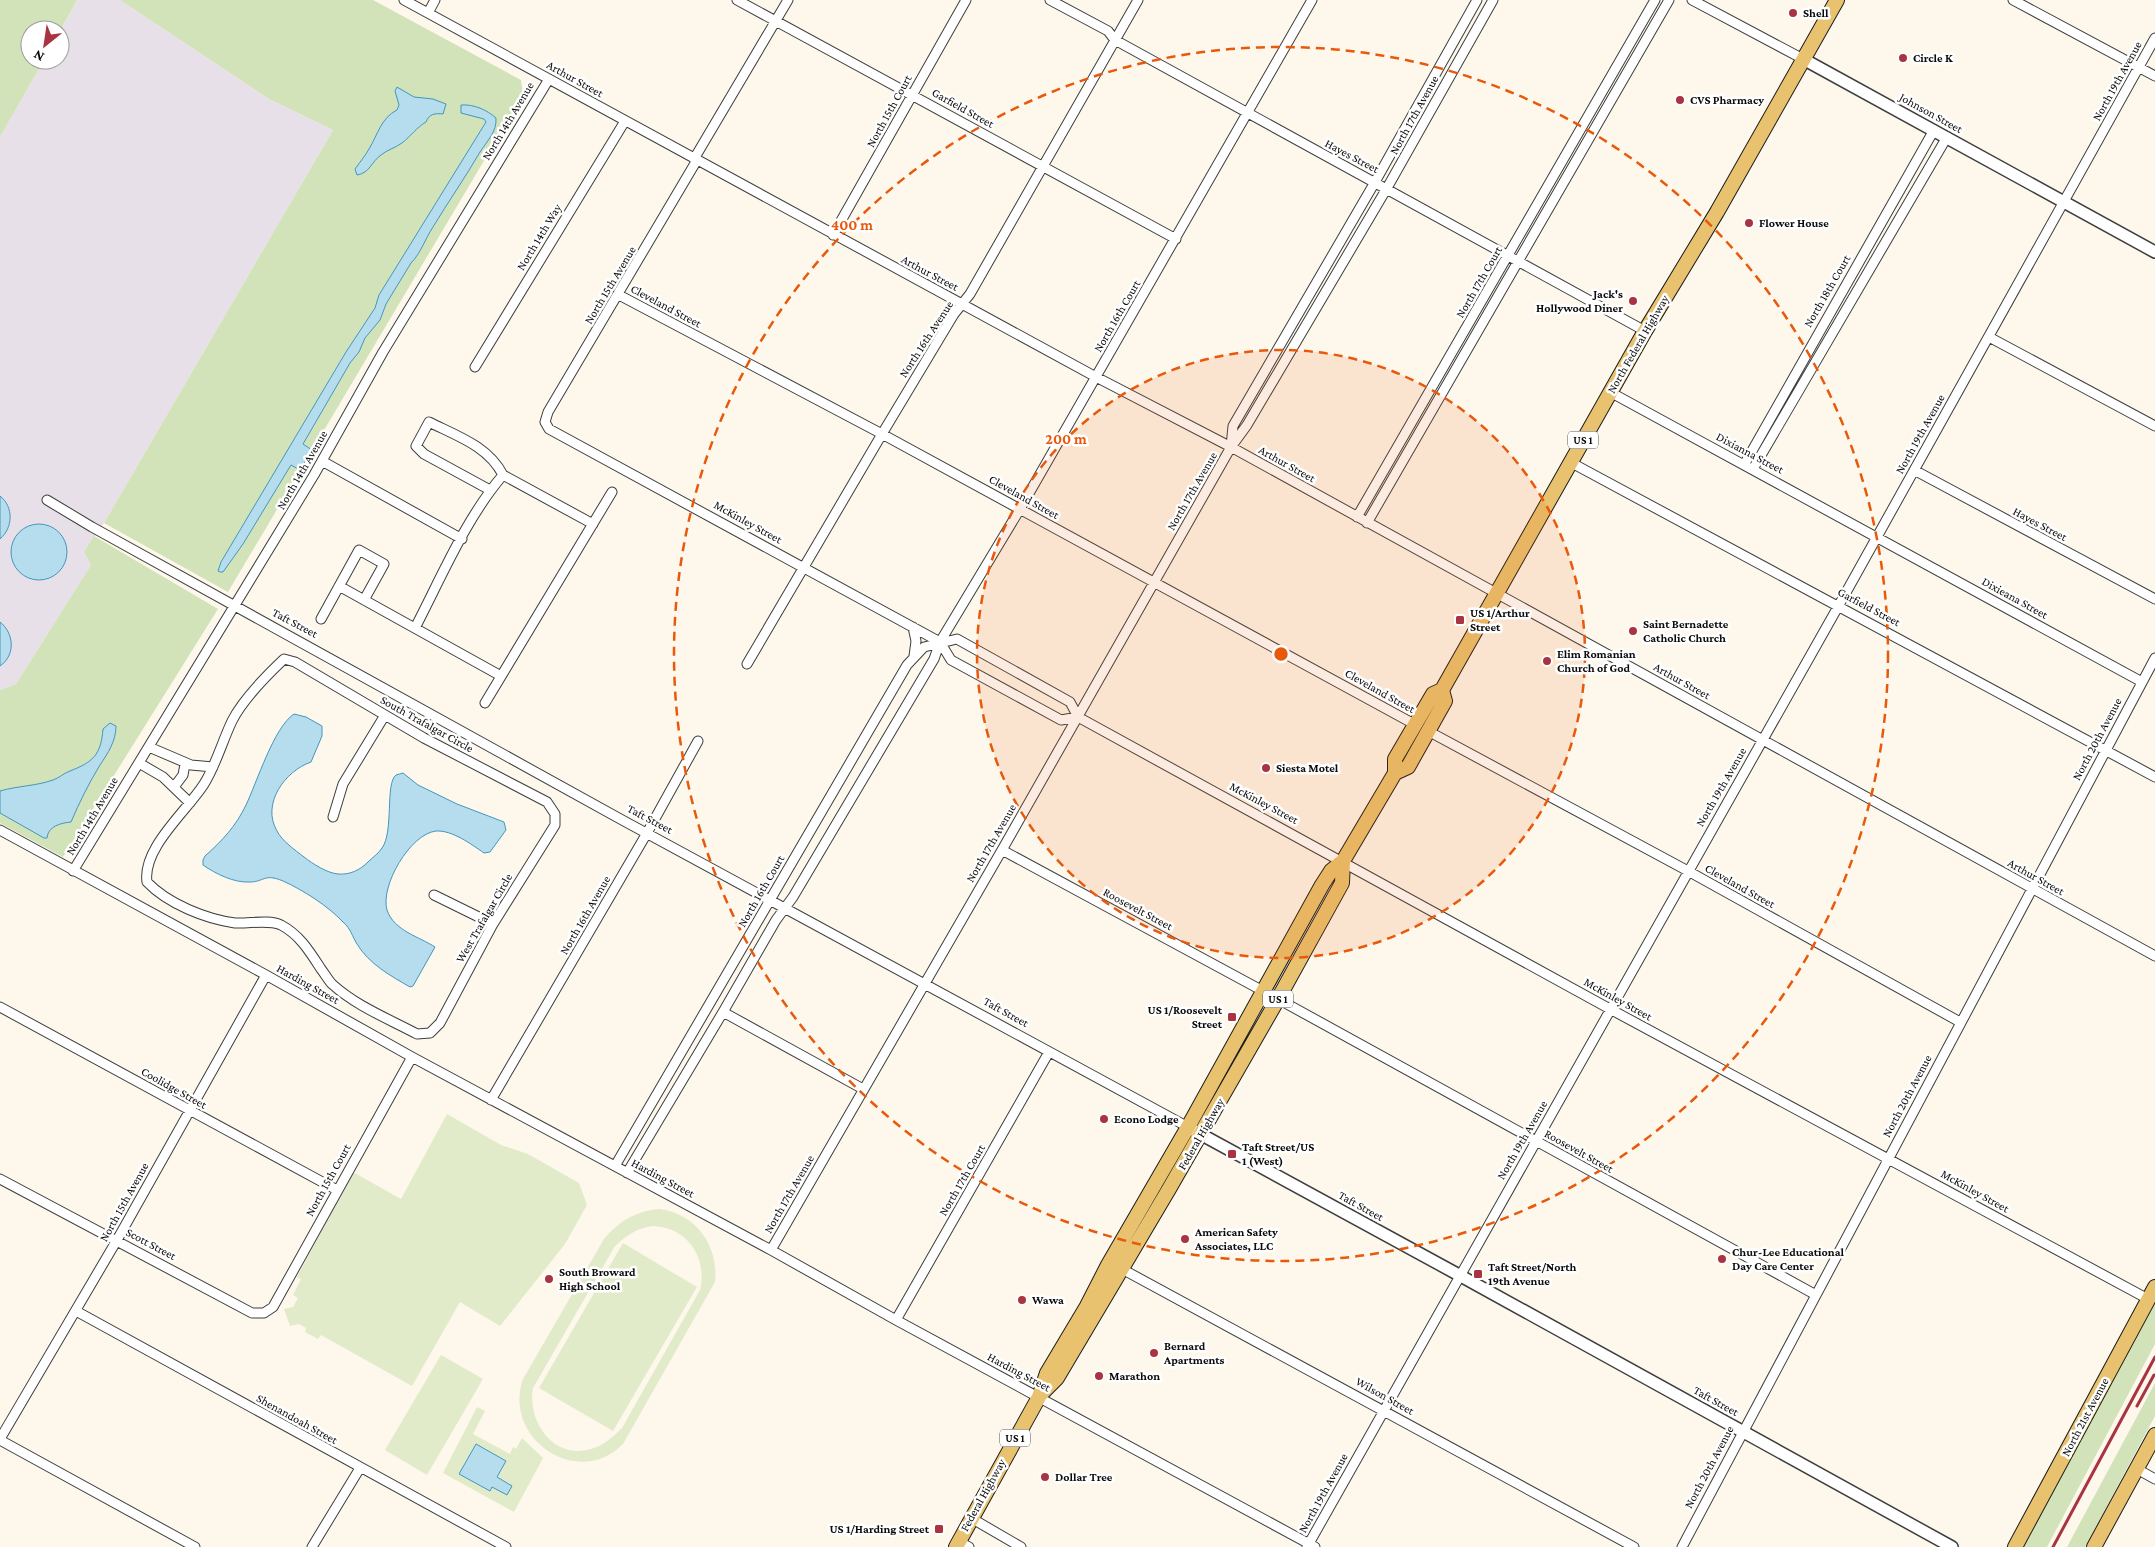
<svg xmlns="http://www.w3.org/2000/svg" width="2155" height="1547" viewBox="0 0 2155 1547" font-family="'Crimson Pro',serif">
	<style>
		.industrial { fill: #e7e0e9 }
		.green { fill: #d2e3b9 }
		.pitch { fill: #e2ebc9; fill-rule: evenodd }
		.water { fill: #b5ddee; stroke: #4496bd }
		.lines { fill: none; stroke-linecap: round; stroke-linejoin: round }
		.minor-casing { stroke: #3e3e3e; stroke-width: 11 }
		.tertiary-casing { stroke: #3e3e3e; stroke-width: 14 }
		.primary-casing { stroke: #1c1c1c; stroke-width: 16 }
		.minor { stroke: #fff; stroke-width: 9 }
		.tertiary { stroke: #fff; stroke-width: 11 }
		.primary { stroke: #e9c26f; stroke-width: 14 }
		.rail { stroke: #aa3342; stroke-width: 3 }
		.ring { fill: none; stroke: #e8590c; stroke-width: 2.5; stroke-dasharray: 9 6 }
		.poi-dot { fill: #aa3342; stroke: #fff; stroke-width: 2 }
		.labels { text-anchor: middle; stroke-width: 5; stroke-linejoin: round; paint-order: stroke }
		.shield { fill: #fff; stroke: #545454; stroke-width: 1 }
		.shield-label { font-size: 11px; font-weight: bold; fill: #0b0b0b }
		.poi-label { font-size: 12px; font-weight: bold; fill: #0b0b0b; stroke: #fff; text-anchor: start }
		.street-label { font-size: 12px; fill: #0b0b0b; stroke: #fff }
		.centre { fill: #e8590c; stroke: #fff; stroke-width: 2.5 }
		.ring-label { font-size: 15px; text-anchor: middle; font-weight: bold; fill: #e8590c; stroke: #fff; stroke-width: 5; stroke-linejoin: round; paint-order: stroke }
	</style>
	<rect width="100%" height="100%" fill="#fdf8eb"/>
	<path class="industrial" d="M77,0H120L269,99L333,130L104,523L84,552L91,565L16,684L0,690V137L44,60H60V31Z"/>
	<path class="green" d="M0,0H77L60,31L30,30V60H44L0,137Z
		M120,0H373L521,80L523,95L228,592L104,523L333,130L269,99Z
		M94,536L218,609L63,857L0,823V690L16,684L91,565L84,552Z
		M2155,1302V1344L2047,1547H2023Z
		M2155,1383V1416L2085,1547H2067Z"/>
	<path class="pitch" d="M447,1114L501,1145L528,1154L579,1183L587,1205L565,1244L500,1326L460,1302L412,1386L321,1335L318,1339L305,1332L306,1328L299,1324L290,1326L284,1309L293,1307L298,1298L293,1295L301,1279L297,1277L353,1172L401,1199Z
		M660,1209C696,1214 719,1246 715,1282L623,1444C578,1490 502,1439 523,1379L604,1239C618,1222 637,1210 660,1209ZM653,1226C687,1227 708,1258 700,1290L622,1428C613,1437 603,1446 591,1449C553,1460 527,1421 533,1388L615,1246C627,1235 637,1228 653,1226Z
		M623,1243L697,1287L613,1431L539,1388Z
		M441,1355L483,1379L427,1475L385,1450Z
		M477,1407L485,1411L473,1434L510,1454L513,1447L516,1449L522,1438L543,1458L514,1512L443,1473Z"/>
	<path class="water" d="M397,87L414,97L433,99L446,104L443,114C435,113 429,114 426,122C416,128 411,136 402,143C395,148 387,150 381,155C371,162 370,173 357,175L355,169C360,162 365,156 369,149C378,134 381,118 397,110L399,105L395,91Z
		M461,105C474,104 487,110 496,118C497,132 487,141 480,152C465,178 448,202 433,227C425,239 421,253 411,263L386,304L380,320L365,338L359,352L350,363L303,444L312,450L300,470L291,465L243,544L223,572H220L218,571L221,562L346,352L375,308L379,295L486,122L484,119L461,113Z
		M0,496C14,507 13,528 0,539Z
		M11 552a28 28 0 1 1 56 0a28 28 0 1 1-56 0Z
		M0,622C14,633 16,655 0,666Z
		M294,714L306,717L322,726V736L311,762C285,771 261,804 277,831C282,841 295,850 304,857C313,864 327,873 338,874C350,875 360,870 368,862C373,857 379,853 382,848C394,832 385,783 396,775C398,774 401,774 403,773L418,785L457,804L504,822L506,830L490,852L484,853C471,844 452,830 436,831C410,834 380,886 387,910C394,931 420,937 435,947L413,986L410,987C391,976 369,964 357,944C352,936 351,929 343,922C328,906 303,890 283,881C264,873 264,882 250,882C234,883 216,874 203,865V860L205,856C222,841 236,826 246,805C257,782 274,727 294,714Z
		M110,723L116,726C116,741 108,753 100,765C89,783 79,803 71,822C61,823 48,826 47,838H44L0,813V791C17,786 36,786 53,780C59,778 64,773 70,771C93,762 101,755 103,729Z
		M476,1444L506,1461L497,1477L512,1486L507,1495L492,1487L490,1491L459,1474Z"/>
	<g class="lines">
		<g class="minor-casing">
			<path id="minor" d="M404,0L1096,377L1231,447L2155,956
				M737,0L1176,239
				M1050,0L1108,31L1115,40L1645,331
				M1692,0L1805,60
				M2013,0L2155,76
				M428,13L435,0
				M694,159L788,0
				M697,160L548,412L545,422L549,429L940,642L951,660L1061,720L1078,717
				M833,235L966,0
				M619,295L882,434L1414,724
				M1989,337L2155,426
				M475,367L625,121
				M1610,392L2142,682
				M1231,447L1233,426L1375,182L1477,0
				M322,461L462,539
				M1570,462L2155,777
				M1744,465L1934,130
				M1753,469L1947,137
				M1914,470L2155,599
				M503,475L593,524
				M490,490L424,454L416,446L429,422C457,436 488,446 503,475
				M47,500L92,527L624,821L1188,1127
				M1357,517L1655,0
				M1367,523L1669,0
				M339,586L501,676
				M321,619L359,550L384,564L364,600
				M913,627L916,641L914,656
				M415,628C441,578 466,518 503,475
				M284,659L295,662L424,738L547,802L555,814V825L493,924L440,1023L430,1033L417,1034C389,1019 356,1006 332,984C328,980 325,974 321,969C310,952 300,935 281,925C268,919 249,924 235,923C206,919 168,904 147,882C142,848 187,811 204,784C216,765 222,742 232,721C243,699 266,676 284,659Z
				M747,664L882,434L954,314L970,294L1138,0
				M485,703L612,492
				M1428,731L1688,871L1960,1022
				M149,747L191,765L213,767
				M139,763L163,777L190,803
				M174,787L183,775L185,764
				M333,817L343,784L385,715
				M0,830L266,975L412,1057L771,1250L896,1320L1315,1547
				M1002,850L1263,991
				M73,871L314,475L383,352L549,79
				M434,895L493,924
				M1278,999L1816,1295
				M0,1007L337,1190
				M723,1012L863,1089
				M491,1100L647,833L698,741
				M615,1166L907,665L924,647L957,639L1070,702L1078,717L1610,1009L2148,1299
				M627,1173L723,1012L776,920L793,897L934,659L940,642L1020,509L1312,0
				M0,1179L252,1313H264L273,1307L412,1057
				M771,1250L1002,850L1231,447L1247,425L1387,188L1493,0
				M1122,1269L1634,1547
				M76,1311L506,1547
				M896,1320L1049,1052
				M0,1439L117,1240L266,975
				M0,1440L195,1547
				M2137,1469L2155,1479
				M971,1518L1021,1547
				M958,1541L969,1547
				M312,1547L360,1468
				M1307,1547L1839,605L2155,38
				M1682,1547L2155,658"/>
		</g>
		<g class="tertiary-casing">
			<path id="tertiary" d="M1805,60L2155,252
				M1193,1130L1459,1275L1952,1547"/>
		</g>
		<g class="primary-casing">
			<path id="primary" d="M1442,690L1645,331L1717,212L1837,0
				M1395,773L1408,767L1445,701L1442,690
				M1041,1394L1057,1378L1169,1189L1278,999L1342,883L1343,861
				M956,1547L1039,1397L1047,1373L1087,1306L1108,1265L1188,1127L1322,885L1331,871L1343,861L1395,773V759L1433,694L1442,690
				M2015,1547L2155,1287
				M2094,1547L2155,1435"/>
		</g>
		<use href="#minor" class="minor"/>
		<use href="#tertiary" class="tertiary"/>
		<use href="#primary" class="primary"/>
		<path class="rail" d="M2137,1406L2154,1375
			M2053,1547L2155,1357"/>
	</g>
	<circle cx="1281" cy="654" r="304" fill="#e8590c" fill-opacity=".12"/>
	<g class="ring">
		<circle cx="1281" cy="654" r="304"/>
		<circle cx="1281" cy="654" r="607"/>
	</g>
	<g class="poi-dot">
		<circle cx="1793" cy="13" r="5"/>
		<circle cx="1903" cy="58" r="5"/>
		<circle cx="1680" cy="100" r="5"/>
		<circle cx="1749" cy="223" r="5"/>
		<circle cx="1633" cy="301" r="5"/>
		<rect x="1455" y="615" width="10" height="10" rx="2.5"/>
		<circle cx="1633" cy="631" r="5"/>
		<circle cx="1547" cy="661" r="5"/>
		<circle cx="1266" cy="768" r="5"/>
		<rect x="1227" y="1012" width="10" height="10" rx="2.5"/>
		<circle cx="1104" cy="1119" r="5"/>
		<rect x="1227" y="1149" width="10" height="10" rx="2.5"/>
		<circle cx="1185" cy="1239" r="5"/>
		<circle cx="1722" cy="1259" r="5"/>
		<rect x="1473" y="1269" width="10" height="10" rx="2.5"/>
		<circle cx="549" cy="1279" r="5"/>
		<circle cx="1022" cy="1300" r="5"/>
		<circle cx="1154" cy="1353" r="5"/>
		<circle cx="1099" cy="1376" r="5"/>
		<circle cx="1045" cy="1477" r="5"/>
		<rect x="934" y="1524" width="10" height="10" rx="2.5"/>
	</g>
	<g class="labels">
		<g class="shield">
			<rect x="1568" y="431.5" width="30" height="17" rx="4"/>
			<rect x="1263" y="990.5" width="30" height="17" rx="4"/>
			<rect x="1000" y="1429.5" width="30" height="17" rx="4"/>
		</g>
		<g class="shield-label">
			<text x="1583" y="444">US 1</text>
			<text x="1278" y="1003">US 1</text>
			<text x="1015" y="1442">US 1</text>
		</g>
		<g class="poi-label">
			<text x="1803" y="17">Shell</text>
			<text x="1913" y="62">Circle K</text>
			<text x="1690" y="104">CVS Pharmacy</text>
			<text x="1759" y="227">Flower House</text>
			<text x="1623" y="298" text-anchor="end">Jack's<tspan x="1623" dy="14">Hollywood Diner</tspan></text>
			<text x="1470" y="617">US 1/Arthur<tspan x="1470" dy="14">Street</tspan></text>
			<text x="1643" y="628">Saint Bernadette<tspan x="1643" dy="14">Catholic Church</tspan></text>
			<text x="1557" y="658">Elim Romanian<tspan x="1557" dy="14">Church of God</tspan></text>
			<text x="1276" y="772">Siesta Motel</text>
			<text x="1222" y="1014" text-anchor="end">US 1/Roosevelt<tspan x="1222" dy="14">Street</tspan></text>
			<text x="1114" y="1123">Econo Lodge</text>
			<text x="1242" y="1151">Taft Street/US<tspan x="1242" dy="14">1 (West)</tspan></text>
			<text x="1195" y="1236">American Safety<tspan x="1195" dy="14">Associates, LLC</tspan></text>
			<text x="1732" y="1256">Chur-Lee Educational<tspan x="1732" dy="14">Day Care Center</tspan></text>
			<text x="1488" y="1271">Taft Street/North<tspan x="1488" dy="14">19th Avenue</tspan></text>
			<text x="559" y="1276">South Broward<tspan x="559" dy="14">High School</tspan></text>
			<text x="1032" y="1304">Wawa</text>
			<text x="1164" y="1350">Bernard<tspan x="1164" dy="14">Apartments</tspan></text>
			<text x="1109" y="1380">Marathon</text>
			<text x="1055" y="1481">Dollar Tree</text>
			<text x="929" y="1533" text-anchor="end">US 1/Harding Street</text>
		</g>
		<g class="street-label">
			<text transform="translate(575 79) rotate(29)" y="4">Arthur Street</text>
			<text transform="translate(2117 81) rotate(-61)" y="4">North 19th Avenue</text>
			<text transform="translate(963 108) rotate(29)" y="4">Garfield Street</text>
			<text transform="translate(889 111) rotate(-61)" y="4">North 15th Court</text>
			<text transform="translate(1931 113) rotate(29)" y="4">Johnson Street</text>
			<text transform="translate(1414 115) rotate(-61)" y="4">North 17th Avenue</text>
			<text transform="translate(508 121) rotate(-59)" y="4">North 14th Avenue</text>
			<text transform="translate(1352 156) rotate(28)" y="4">Hayes Street</text>
			<text transform="translate(539 237) rotate(-59)" y="4">North 14th Way</text>
			<text transform="translate(930 273) rotate(28)" y="4">Arthur Street</text>
			<text transform="translate(1479 282) rotate(-60)" y="4">North 17th Court</text>
			<text transform="translate(610 285) rotate(-59)" y="4">North 15th Avenue</text>
			<text transform="translate(1827 291) rotate(-60)" y="4">North 18th Court</text>
			<text transform="translate(666 306) rotate(28)" y="4">Cleveland Street</text>
			<text transform="translate(1117 316) rotate(-60)" y="4">North 16th Court</text>
			<text transform="translate(926 339) rotate(-57)" y="4">North 16th Avenue</text>
			<text transform="translate(1638 344) rotate(-60)" y="4">North Federal Highway</text>
			<text transform="translate(1920 434) rotate(-61)" y="4">North 19th Avenue</text>
			<text transform="translate(1750 453) rotate(28)" y="4">Dixianna Street</text>
			<text transform="translate(1287 464) rotate(29)" y="4">Arthur Street</text>
			<text transform="translate(302 470) rotate(-60)" y="4">North 14th Avenue</text>
			<text transform="translate(1192 491) rotate(-60)" y="4">North 17th Avenue</text>
			<text transform="translate(1024 497) rotate(29)" y="4">Cleveland Street</text>
			<text transform="translate(748 522) rotate(29)" y="4">McKinley Street</text>
			<text transform="translate(2040 524) rotate(28)" y="4">Hayes Street</text>
			<text transform="translate(2015 598) rotate(29)" y="4">Dixieana Street</text>
			<text transform="translate(1869 607) rotate(28)" y="4">Garfield Street</text>
			<text transform="translate(295 623) rotate(28)" y="4">Taft Street</text>
			<text transform="translate(1682 681) rotate(29)" y="4">Arthur Street</text>
			<text transform="translate(1380 691) rotate(29)" y="4">Cleveland Street</text>
			<text transform="translate(427 724) rotate(29)" y="4">South Trafalgar Circle</text>
			<text transform="translate(2097 739) rotate(-62)" y="4">North 20th Avenue</text>
			<text transform="translate(1721 787) rotate(-60)" y="4">North 19th Avenue</text>
			<text transform="translate(1264 803) rotate(28)" y="4">McKinley Street</text>
			<text transform="translate(92 816) rotate(-59)" y="4">North 14th Avenue</text>
			<text transform="translate(650 819) rotate(28)" y="4">Taft Street</text>
			<text transform="translate(991 843) rotate(-60)" y="4">North 17th Avenue</text>
			<text transform="translate(2036 877) rotate(29)" y="4">Arthur Street</text>
			<text transform="translate(1740 886) rotate(29)" y="4">Cleveland Street</text>
			<text transform="translate(761 891) rotate(-60)" y="4">North 16th Court</text>
			<text transform="translate(1138 909) rotate(28)" y="4">Roosevelt Street</text>
			<text transform="translate(585 915) rotate(-60)" y="4">North 16th Avenue</text>
			<text transform="translate(484 918) rotate(-60)" y="4">West Trafalgar Circle</text>
			<text transform="translate(308 984) rotate(29)" y="4">Harding Street</text>
			<text transform="translate(1618 999) rotate(29)" y="4">McKinley Street</text>
			<text transform="translate(1006 1012) rotate(29)" y="4">Taft Street</text>
			<text transform="translate(174 1088) rotate(29)" y="4">Coolidge Street</text>
			<text transform="translate(1907 1096) rotate(-62)" y="4">North 20th Avenue</text>
			<text transform="translate(1201 1134) rotate(-60)" y="4">Federal Highway</text>
			<text transform="translate(1522 1140) rotate(-60)" y="4">North 19th Avenue</text>
			<text transform="translate(1579 1151) rotate(29)" y="4">Roosevelt Street</text>
			<text transform="translate(663 1178) rotate(28)" y="4">Harding Street</text>
			<text transform="translate(328 1180) rotate(-61)" y="4">North 15th Court</text>
			<text transform="translate(962 1180) rotate(-60)" y="4">North 17th Court</text>
			<text transform="translate(1975 1191) rotate(29)" y="4">McKinley Street</text>
			<text transform="translate(789 1194) rotate(-60)" y="4">North 17th Avenue</text>
			<text transform="translate(124 1202) rotate(-61)" y="4">North 15th Avenue</text>
			<text transform="translate(1361 1206) rotate(29)" y="4">Taft Street</text>
			<text transform="translate(151 1244) rotate(28)" y="4">Scott Street</text>
			<text transform="translate(1019 1372) rotate(28)" y="4">Harding Street</text>
			<text transform="translate(1385 1396) rotate(29)" y="4">Wilson Street</text>
			<text transform="translate(1716 1401) rotate(29)" y="4">Taft Street</text>
			<text transform="translate(2085 1417) rotate(-62)" y="4">North 21st Avenue</text>
			<text transform="translate(297 1419) rotate(29)" y="4">Shenandoah Street</text>
			<text transform="translate(1709 1467) rotate(-62)" y="4">North 20th Avenue</text>
			<text transform="translate(1323 1493) rotate(-61)" y="4">North 19th Avenue</text>
			<text transform="translate(983 1495) rotate(-61)" y="4">Federal Highway</text>
		</g>
	</g>
	<circle cx="1281" cy="654" r="8" class="centre"/>
	<g class="ring-label">
		<text x="852" y="230">400 m</text>
		<text x="1066" y="444">200 m</text>
	</g>
	<g transform="translate(45 45) rotate(210)"><circle r="24" fill="#ffffff" stroke="#9d9d9d"/>
	<path d="M0-4L9 19L0 12L-9 19Z" fill="#aa3342"/>
	<text y="-8" font-size="14" font-weight="bold" text-anchor="middle" fill="#0b0b0b">N</text>
	</g>
</svg>
